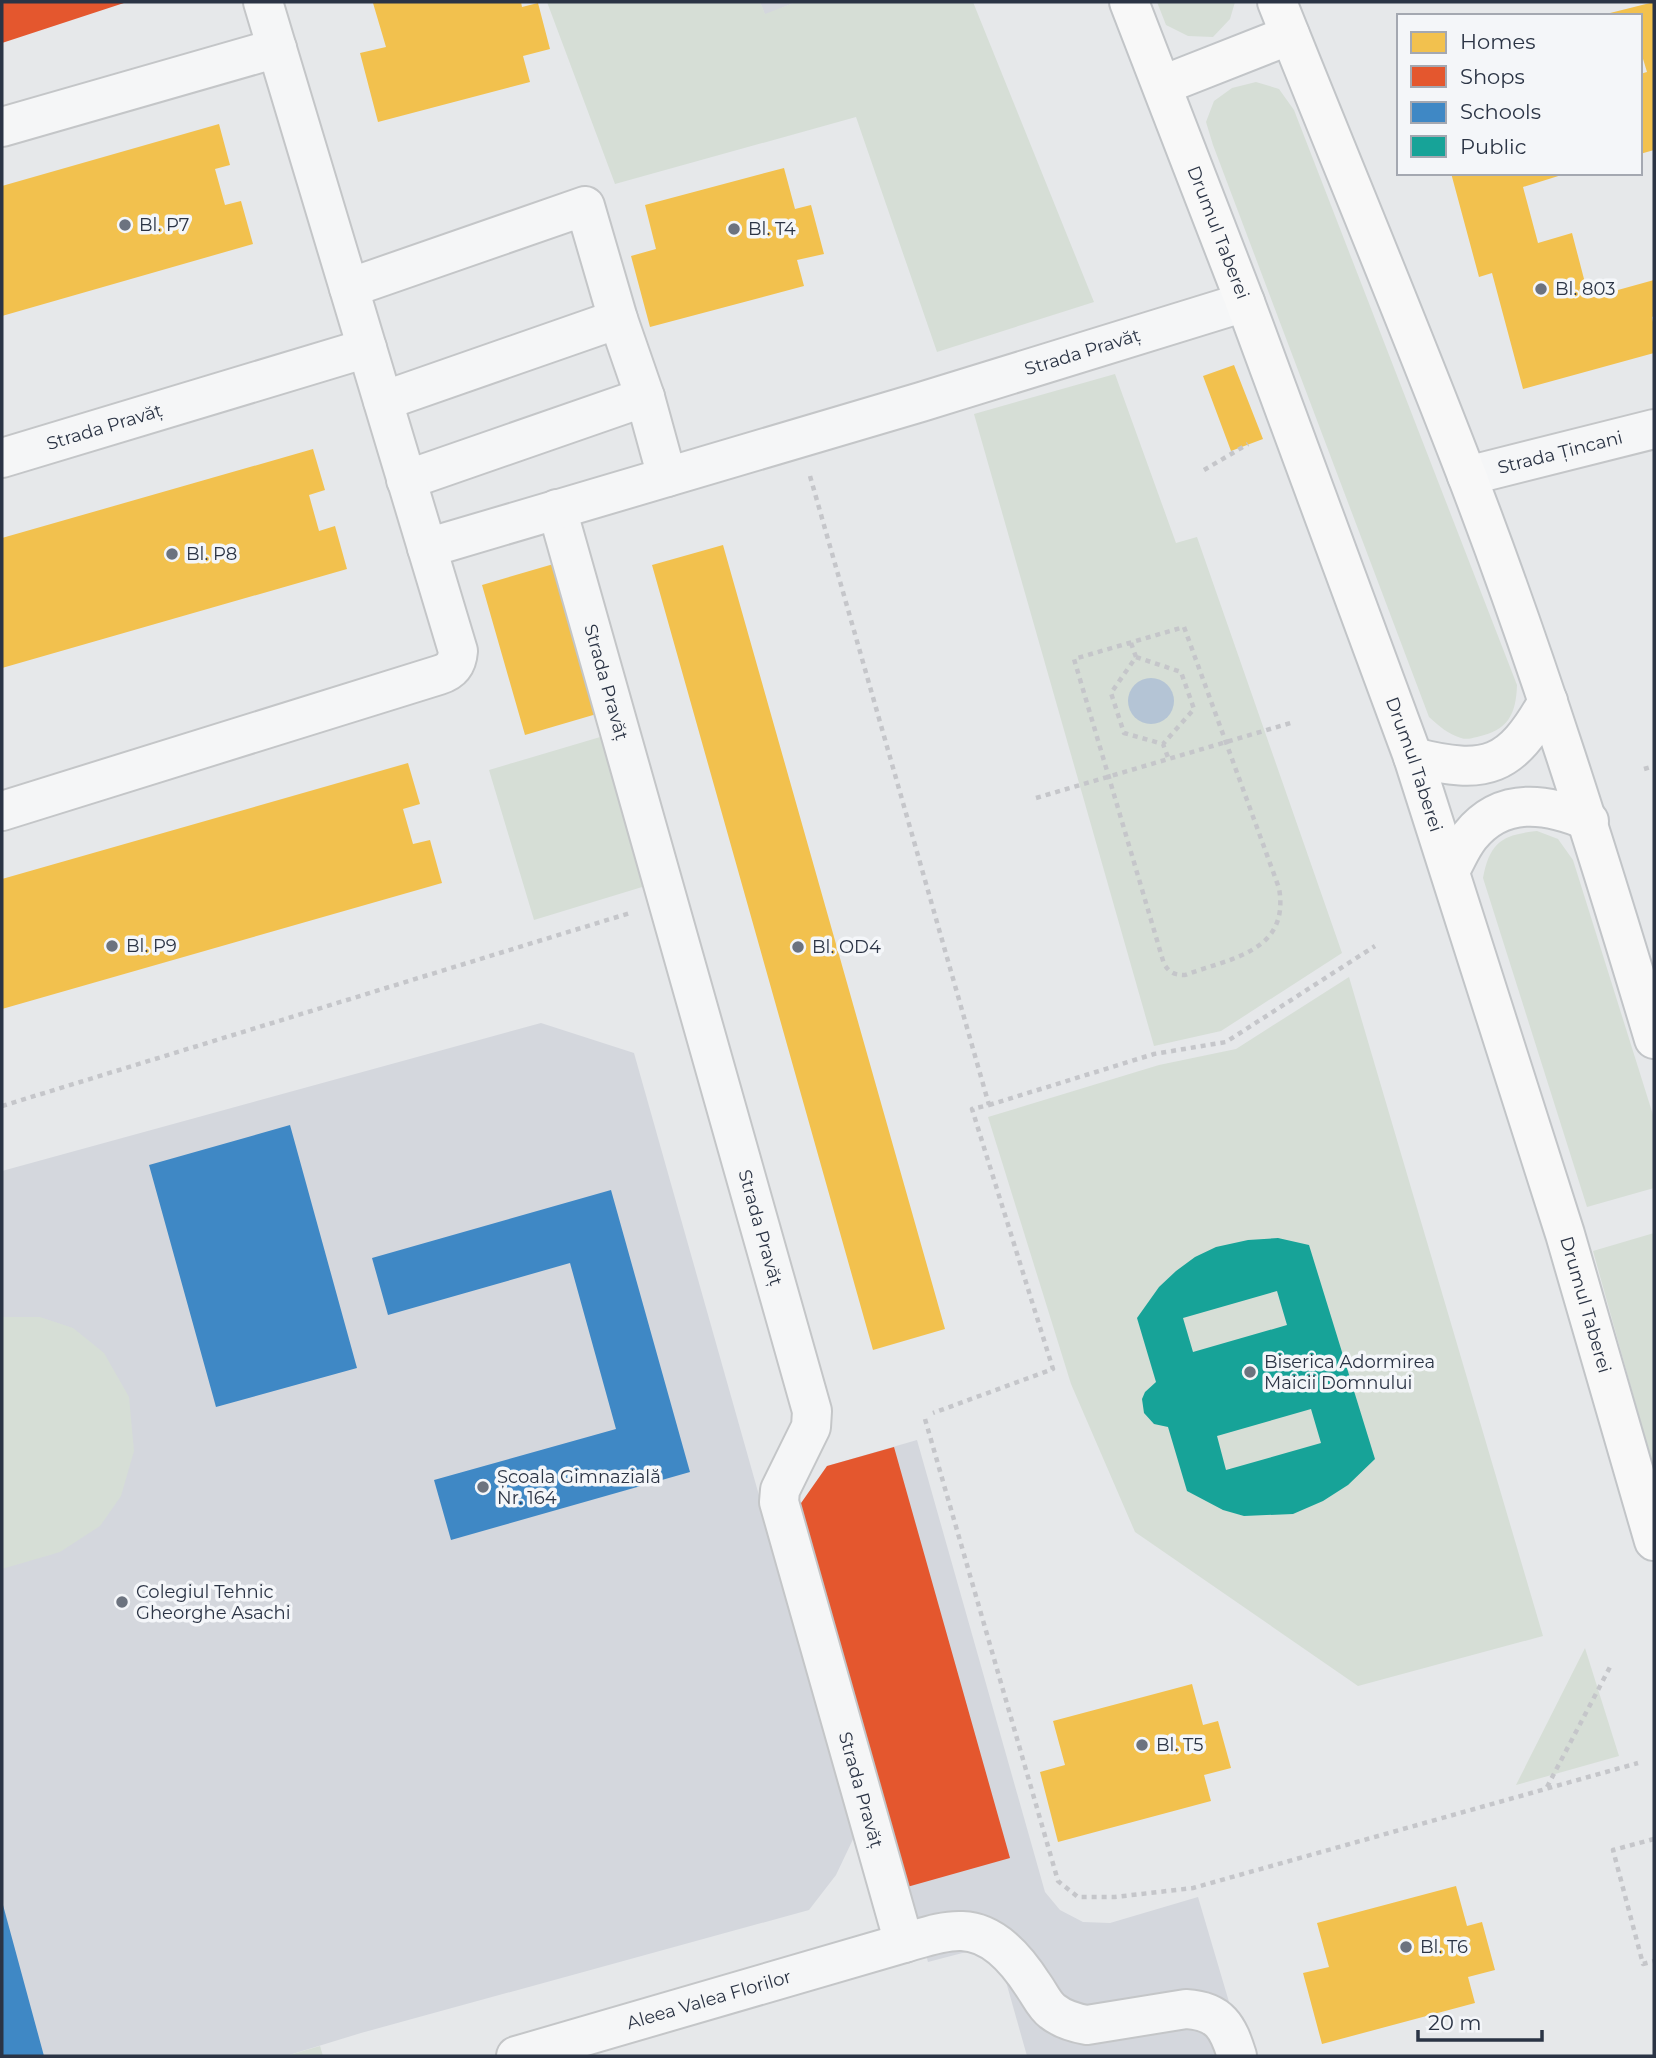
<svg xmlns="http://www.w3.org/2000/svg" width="1656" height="2058" viewBox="0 0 1656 2058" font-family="Montserrat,sans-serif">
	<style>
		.built { fill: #d4d7dd }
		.green { fill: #d6ded6 }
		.water { fill: #b4c4d5 }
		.homes { fill: #f2c14e }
		.shops { fill: #e4572e }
		.schools { fill: #3f88c5 }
		.public { fill: #17a398; fill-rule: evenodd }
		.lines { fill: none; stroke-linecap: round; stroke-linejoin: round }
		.minor-casing { stroke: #c4c6c8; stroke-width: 42 }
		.major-casing { stroke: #c2c5c8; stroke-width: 42 }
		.path { stroke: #c5c6ca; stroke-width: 4.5; stroke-dasharray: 5 5; stroke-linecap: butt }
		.minor { stroke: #f5f6f7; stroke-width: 38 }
		.major { stroke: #f8f8f8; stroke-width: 38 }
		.poi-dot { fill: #6c737f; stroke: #f4f6f9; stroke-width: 2.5 }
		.labels { text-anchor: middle; stroke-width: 7; stroke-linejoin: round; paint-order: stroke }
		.poi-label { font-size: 18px; fill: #2b3445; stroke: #f4f6f9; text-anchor: start }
		.street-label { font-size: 18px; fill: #2b3445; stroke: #f4f6f9 }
	</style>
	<rect width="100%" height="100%" fill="#e6e8ea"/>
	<path class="built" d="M760,2H796L765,15Z
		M541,1023L634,1053L855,1835L836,1875L809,1910L361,2033L286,2056H2V1171Z
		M917,1440L1045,1892L1060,1910L1083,1922L1110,1923L1198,1897L1245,2056H1027L1001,1964L974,1950L928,1962L799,1506L827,1466Z"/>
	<path class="green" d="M547,2H760L765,14L796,2H973L1094,302L937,352L856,117L615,184Z
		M1157,2H1235L1230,19L1213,37L1188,36L1166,25Z
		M1256,82L1279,89L1294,110L1517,685C1516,715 1508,730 1477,737C1472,738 1467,740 1461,738C1448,734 1439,726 1429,717L1213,145L1206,122L1214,101L1232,88Z
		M1115,374L1176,543L1197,537L1342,953L1221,1031L1154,1046L974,414Z
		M607,735L652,884L534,920L489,770Z
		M1537,831L1558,839L1573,860L1654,1118V1188L1587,1207L1483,878C1490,842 1502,835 1537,831Z
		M1349,977L1543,1636L1358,1686L1135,1532L1071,1384L988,1117L1159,1065L1236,1049Z
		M1654,1233V1470L1593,1251Z
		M2,1317H40L73,1328L104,1353L129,1397L134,1451L121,1496L100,1526L60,1552L2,1569Z
		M1585,1648L1619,1756L1516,1785Z
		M320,2046L323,2056H286Z"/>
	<path class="water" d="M1128 701a23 23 0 1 1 46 0a23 23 0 1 1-46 0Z"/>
	<path class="homes" d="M376,2H521L522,7L538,3L550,49L523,56L530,82L378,122L360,53L386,47L373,3Z
		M1654,2V150L1640,154V74L1647,72L1640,49V16H1611L1610,13Z
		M219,124L230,165L215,169L225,205L241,201L253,244L2,316V186Z
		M784,168L795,209L811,205L824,254L797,260L804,286L650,327L631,256L656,249L645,205Z
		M1451,173H1568L1523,187L1538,243L1572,233L1589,298L1654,280V316L1652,317L1654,327V353L1523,389L1492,273L1479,277Z
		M1234,365L1263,439L1231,451L1203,376Z
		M313,449L325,490L309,495L319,531L335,526L347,569L2,668V538Z
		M723,545L945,1329L873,1350L652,565Z
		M557,563L600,713L525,735L482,585Z
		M408,763L420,804L403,809L413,844L430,840L442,883L2,1009V879Z
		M1192,1684L1203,1725L1218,1721L1231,1768L1204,1775L1211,1801L1058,1842L1040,1772L1065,1765L1053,1721Z
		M1456,1886L1467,1926L1482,1922L1495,1970L1468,1977L1475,2003L1322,2044L1303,1973L1329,1967L1317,1923Z"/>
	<path class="shops" d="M2,2H127L2,43Z
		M894,1447L1010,1858L907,1887L799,1506L827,1466Z"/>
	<path class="schools" d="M290,1125L357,1368L216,1407L149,1165Z
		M611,1190L690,1472L451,1540L434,1480L616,1429L570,1263L388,1315L372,1258Z
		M2,1905H3L44,2056H2Z"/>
	<path class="public" d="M1278,1238L1309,1245L1375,1459L1348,1485L1323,1501L1293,1514L1244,1516L1223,1510L1187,1491L1168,1427L1154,1424L1144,1413L1142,1399L1145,1392L1156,1382L1137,1318L1159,1287L1176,1271L1195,1257L1216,1247L1248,1240ZM1277,1291L1287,1325L1193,1352L1183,1318ZM1311,1409L1321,1443L1226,1470L1217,1436Z"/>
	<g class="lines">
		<g class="minor-casing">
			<g id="minor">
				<path d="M2,127L277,48"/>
				<path d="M349,288L585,206L618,319L645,397L667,477"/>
				<path d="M383,401L618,319"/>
				<path id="s1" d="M2,458L367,348"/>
				<path id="s2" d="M1467,476L1654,429"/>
				<path d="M406,480L645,397"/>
				<path id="s3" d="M557,509L812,1411L811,1427L780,1490L779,1502L904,1943"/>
				<path id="s4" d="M427,548L921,402L1245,302"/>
				<path d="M2,811L439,675C452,671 457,664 458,651L263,2"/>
				<path id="s5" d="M516,2056L904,1943C922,1938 943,1930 962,1931C994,1932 1017,1960 1033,1985C1039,1993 1044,2005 1052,2011C1062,2019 1075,2023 1087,2025L1186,2009C1220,2011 1228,2027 1237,2056"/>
			</g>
		</g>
		<g class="major-casing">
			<g id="major">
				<path id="s6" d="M1129,2L1245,302L1413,757L1565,1234L1654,1541"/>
				<path d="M1277,2C1340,160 1406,317 1467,476C1538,661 1597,849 1654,1039"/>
				<path d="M1163,85L1290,35"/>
				<path d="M1413,757C1487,776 1511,767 1548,701"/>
				<path d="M1451,869C1457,858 1462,846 1470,836C1502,796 1547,803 1589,821"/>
			</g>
		</g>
		<path class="path" d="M1204,470L1248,444
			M810,476L989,1105L972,1109L1053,1369L933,1413
			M1184,627L1279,888C1290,952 1231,958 1185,975C1174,975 1170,973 1164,964L1074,659Z
			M1131,643L1136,657L1111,693L1124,733L1163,744L1169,760
			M1136,657L1181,672L1194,709L1163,744
			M1644,769L1654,766
			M1036,798L1294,722
			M989,1105L1154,1054L1226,1042L1375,946
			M2,1106L630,913
			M925,1419L1058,1881L1078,1897H1115L1193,1888L1638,1763
			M1547,1787L1610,1667
			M1654,1839L1613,1850L1643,1964L1654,1961"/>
		<use href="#minor" class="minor"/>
		<use href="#major" class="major"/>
	</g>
	<g class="poi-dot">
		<circle cx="125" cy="225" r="7"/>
		<circle cx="734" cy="229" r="7"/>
		<circle cx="1541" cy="289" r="7"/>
		<circle cx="172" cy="554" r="7"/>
		<circle cx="112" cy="946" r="7"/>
		<circle cx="798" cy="947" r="7"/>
		<circle cx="1250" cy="1372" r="7"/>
		<circle cx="483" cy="1487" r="7"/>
		<circle cx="122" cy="1602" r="7"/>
		<circle cx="1142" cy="1745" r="7"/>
		<circle cx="1406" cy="1947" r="7"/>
	</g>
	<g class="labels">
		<g class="poi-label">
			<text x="139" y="231">Bl. P7</text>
			<text x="748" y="235">Bl. T4</text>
			<text x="1555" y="295">Bl. 803</text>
			<text x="186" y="560">Bl. P8</text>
			<text x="126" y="952">Bl. P9</text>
			<text x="812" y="953">Bl. OD4</text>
			<text x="1264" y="1368">Biserica Adormirea<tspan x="1264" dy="21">Maicii Domnului</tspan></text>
			<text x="497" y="1483">Școala Gimnazială<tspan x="497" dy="21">Nr. 164</tspan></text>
			<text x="136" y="1598">Colegiul Tehnic<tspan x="136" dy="21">Gheorghe Asachi</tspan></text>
			<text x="1156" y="1751">Bl. T5</text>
			<text x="1420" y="1953">Bl. T6</text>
		</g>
		<g class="street-label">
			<text dy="6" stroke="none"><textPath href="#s6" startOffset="247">Drumul Taberei</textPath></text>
			<text dy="6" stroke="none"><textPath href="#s4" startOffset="684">Strada Pravăț</textPath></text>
			<text dy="6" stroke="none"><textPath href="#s1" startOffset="107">Strada Pravăț</textPath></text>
			<text dy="6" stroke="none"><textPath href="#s2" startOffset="96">Strada Țincani</textPath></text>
			<text dy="6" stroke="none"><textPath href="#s3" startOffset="180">Strada Pravăț</textPath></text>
			<text dy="6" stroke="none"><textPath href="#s6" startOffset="814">Drumul Taberei</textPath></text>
			<text dy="6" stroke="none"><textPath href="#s3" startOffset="747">Strada Pravăț</textPath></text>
			<text dy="6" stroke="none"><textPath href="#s6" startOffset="1381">Drumul Taberei</textPath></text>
			<text dy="6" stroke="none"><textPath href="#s3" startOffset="1335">Strada Pravăț</textPath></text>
			<text dy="6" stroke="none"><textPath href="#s5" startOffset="201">Aleea Valea Florilor</textPath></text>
		</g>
	</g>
	<rect width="1656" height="2058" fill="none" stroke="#2b3445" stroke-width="7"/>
	<rect x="1397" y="14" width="245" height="161" fill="#f4f6f9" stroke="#a4a8b1" stroke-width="2"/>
	<rect x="1411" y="32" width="35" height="21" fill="#f2c14e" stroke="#a4a8b1" stroke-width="2"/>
	<text x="1460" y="49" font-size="21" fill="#2b3445">Homes</text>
	<rect x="1411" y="66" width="35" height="21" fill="#e4572e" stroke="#a4a8b1" stroke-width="2"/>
	<text x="1460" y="84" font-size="21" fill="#2b3445">Shops</text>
	<rect x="1411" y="102" width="35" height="21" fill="#3f88c5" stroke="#a4a8b1" stroke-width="2"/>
	<text x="1460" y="119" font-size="21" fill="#2b3445">Schools</text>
	<rect x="1411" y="136" width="35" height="21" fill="#17a398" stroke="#a4a8b1" stroke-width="2"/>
	<text x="1460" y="154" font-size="21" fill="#2b3445">Public</text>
	<path d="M1418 2030v10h124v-10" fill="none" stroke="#2b3445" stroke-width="3.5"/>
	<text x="1428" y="2030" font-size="21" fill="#2b3445" stroke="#f4f6f9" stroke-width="5" paint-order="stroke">20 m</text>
</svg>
